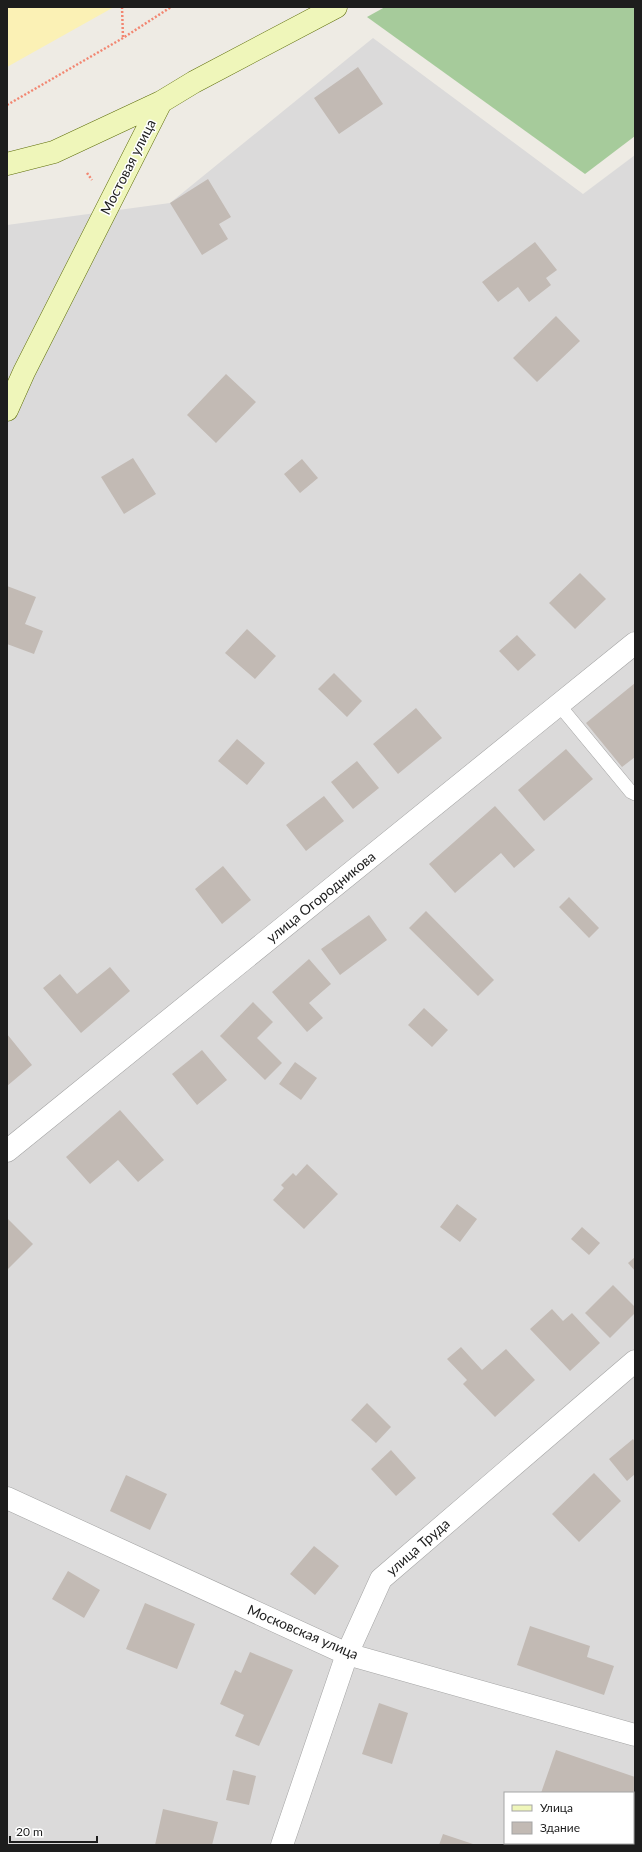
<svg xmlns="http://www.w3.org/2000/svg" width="642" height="1852" viewBox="0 0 642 1852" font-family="Lato,sans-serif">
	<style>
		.residential { fill: #dbdada; fill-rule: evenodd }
		.forest { fill: #a6cb9b }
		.sand { fill: #fbf1b5 }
		.building { fill: #c2bab4 }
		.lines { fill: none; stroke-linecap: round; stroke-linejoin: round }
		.lane-casing { stroke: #a4a4a4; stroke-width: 14 }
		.street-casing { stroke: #a4a4a4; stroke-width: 23 }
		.secondary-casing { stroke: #5e6e0a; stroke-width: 23 }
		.path { stroke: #f28671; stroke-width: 2.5; stroke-dasharray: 2 2; stroke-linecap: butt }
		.lane { stroke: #fff; stroke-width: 13 }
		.street { stroke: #fff; stroke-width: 22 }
		.secondary { stroke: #eff6ba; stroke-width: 22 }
		.labels { text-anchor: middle; stroke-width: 3; stroke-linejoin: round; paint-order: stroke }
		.street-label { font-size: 14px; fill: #1d1d1d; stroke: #fff }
	</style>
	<rect width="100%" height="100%" fill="#eeebe4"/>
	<path class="residential" d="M373,38L583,194L635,155V1845H7V225L170,203ZM505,1793H633V1843H505Z"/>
	<path class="forest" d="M385,7H635V136L585,174L367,17Z"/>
	<path class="sand" d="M7,7H114L7,67Z"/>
	<path class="building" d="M358,67L383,104L339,134L314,98Z
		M208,179L231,217L219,224L228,239L202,255L170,203Z
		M535,242L557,270L546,278L551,285L529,302L518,287L498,302L482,282Z
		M556,316L580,341L537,382L513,358Z
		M226,374L256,402L216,443L187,415Z
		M133,458L156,494L124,514L101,477Z
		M302,459L318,478L300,493L284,474Z
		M580,573L606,599L575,629L549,603Z
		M7,586L36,597L25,624L43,631L34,654L7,644Z
		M247,629L276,656L255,679L225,653Z
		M517,635L536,655L518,671L499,651Z
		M334,673L362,701L347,717L318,689Z
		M635,683V757L622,767L586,723Z
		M416,708L442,738L398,774L373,744Z
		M237,739L265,763L247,785L218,761Z
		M566,749L593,779L544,821L518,790Z
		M357,761L379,788L353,809L331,782Z
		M324,796L344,821L306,851L286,825Z
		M495,806L535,850L514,868L501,853L455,893L429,864Z
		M223,866L251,900L222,924L195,889Z
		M569,897L599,928L589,938L559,907Z
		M426,911L494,980L478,996L409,928Z
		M369,915L387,940L340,975L321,949Z
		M309,959L331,984L309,1003L323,1018L307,1032L272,992Z
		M110,967L130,991L81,1033L43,988L60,974L77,994Z
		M253,1002L273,1022L257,1038L282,1063L265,1080L220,1036Z
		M424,1008L448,1030L432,1047L408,1025Z
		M7,1034L32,1065L7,1086Z
		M202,1050L227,1080L197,1105L172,1074Z
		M295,1062L317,1078L301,1100L279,1084Z
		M120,1110L164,1160L138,1182L118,1160L90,1184L66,1157Z
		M307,1164L338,1194L304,1229L273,1200L284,1188L281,1185L293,1173L296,1176Z
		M457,1204L477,1219L460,1242L440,1227Z
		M7,1218L33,1244L7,1270Z
		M582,1227L600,1243L589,1255L571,1239Z
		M635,1257V1271L628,1263Z
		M613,1285L635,1307V1313L610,1338L585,1313Z
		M552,1309L563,1321L572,1313L600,1343L570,1371L530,1329Z
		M461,1347L482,1370L506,1349L535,1380L495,1417L463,1384L467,1380L447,1359Z
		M367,1403L391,1427L376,1443L351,1420Z
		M633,1439L635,1442V1474L627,1481L609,1459Z
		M391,1450L416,1478L396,1496L371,1469Z
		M594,1473L621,1501L579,1542L552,1514Z
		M126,1475L167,1494L150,1530L110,1511Z
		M314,1546L339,1566L315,1595L290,1574Z
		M68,1571L100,1590L84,1618L52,1599Z
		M145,1603L195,1624L177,1669L126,1649Z
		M530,1626L590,1646L587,1657L614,1666L604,1695L517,1665Z
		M250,1652L293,1670L259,1746L235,1736L244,1715L220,1704L235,1670L241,1673Z
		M379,1703L408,1713L392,1764L362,1754Z
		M556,1750L635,1777V1803L633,1808V1793H541Z
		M233,1770L256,1776L249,1805L226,1800Z
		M163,1809L218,1822L212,1845H155Z
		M443,1834L476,1845H439Z"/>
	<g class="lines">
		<g class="lane-casing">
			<path id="lane" d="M559,705L631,792L635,794"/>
		</g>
		<g class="street-casing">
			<path id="street" d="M7,1151L635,643
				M7,1498L347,1654L635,1735
				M282,1845L347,1654L381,1579L635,1361"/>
		</g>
		<g class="secondary-casing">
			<path id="secondary" d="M7,164L54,152L161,102L194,82L336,7
				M7,410L24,372L161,102"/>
		</g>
		<path class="path" d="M122,7L123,38
			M7,105L123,38L171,7
			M87,173L92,180"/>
		<use href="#lane" class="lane"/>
		<use href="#street" class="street"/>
		<use href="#secondary" class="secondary"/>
	</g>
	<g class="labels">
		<g class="street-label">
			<text transform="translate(128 167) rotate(-63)" y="5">Мостовая улица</text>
			<text transform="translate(321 897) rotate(-39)" y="5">улица Огородникова</text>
			<text transform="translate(418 1547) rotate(-41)" y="5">улица Труда</text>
			<text transform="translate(303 1632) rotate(23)" y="5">Московская улица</text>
		</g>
	</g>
	<rect width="642" height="1852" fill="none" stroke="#1d1d1d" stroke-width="16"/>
	<rect x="504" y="1792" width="130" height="52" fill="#ffffff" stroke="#a5a5a5"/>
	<rect x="512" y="1805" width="20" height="6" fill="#eff6ba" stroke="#a5a5a5"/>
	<text x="540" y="1812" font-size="12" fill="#1d1d1d">Улица</text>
	<rect x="512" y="1822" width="20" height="12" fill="#c2bab4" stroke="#a5a5a5"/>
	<text x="540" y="1832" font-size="12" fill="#1d1d1d">Здание</text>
	<path d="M10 1836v6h87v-6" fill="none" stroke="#1d1d1d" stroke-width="2"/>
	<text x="16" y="1836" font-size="12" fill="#1d1d1d" stroke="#ffffff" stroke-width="3" paint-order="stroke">20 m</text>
</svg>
